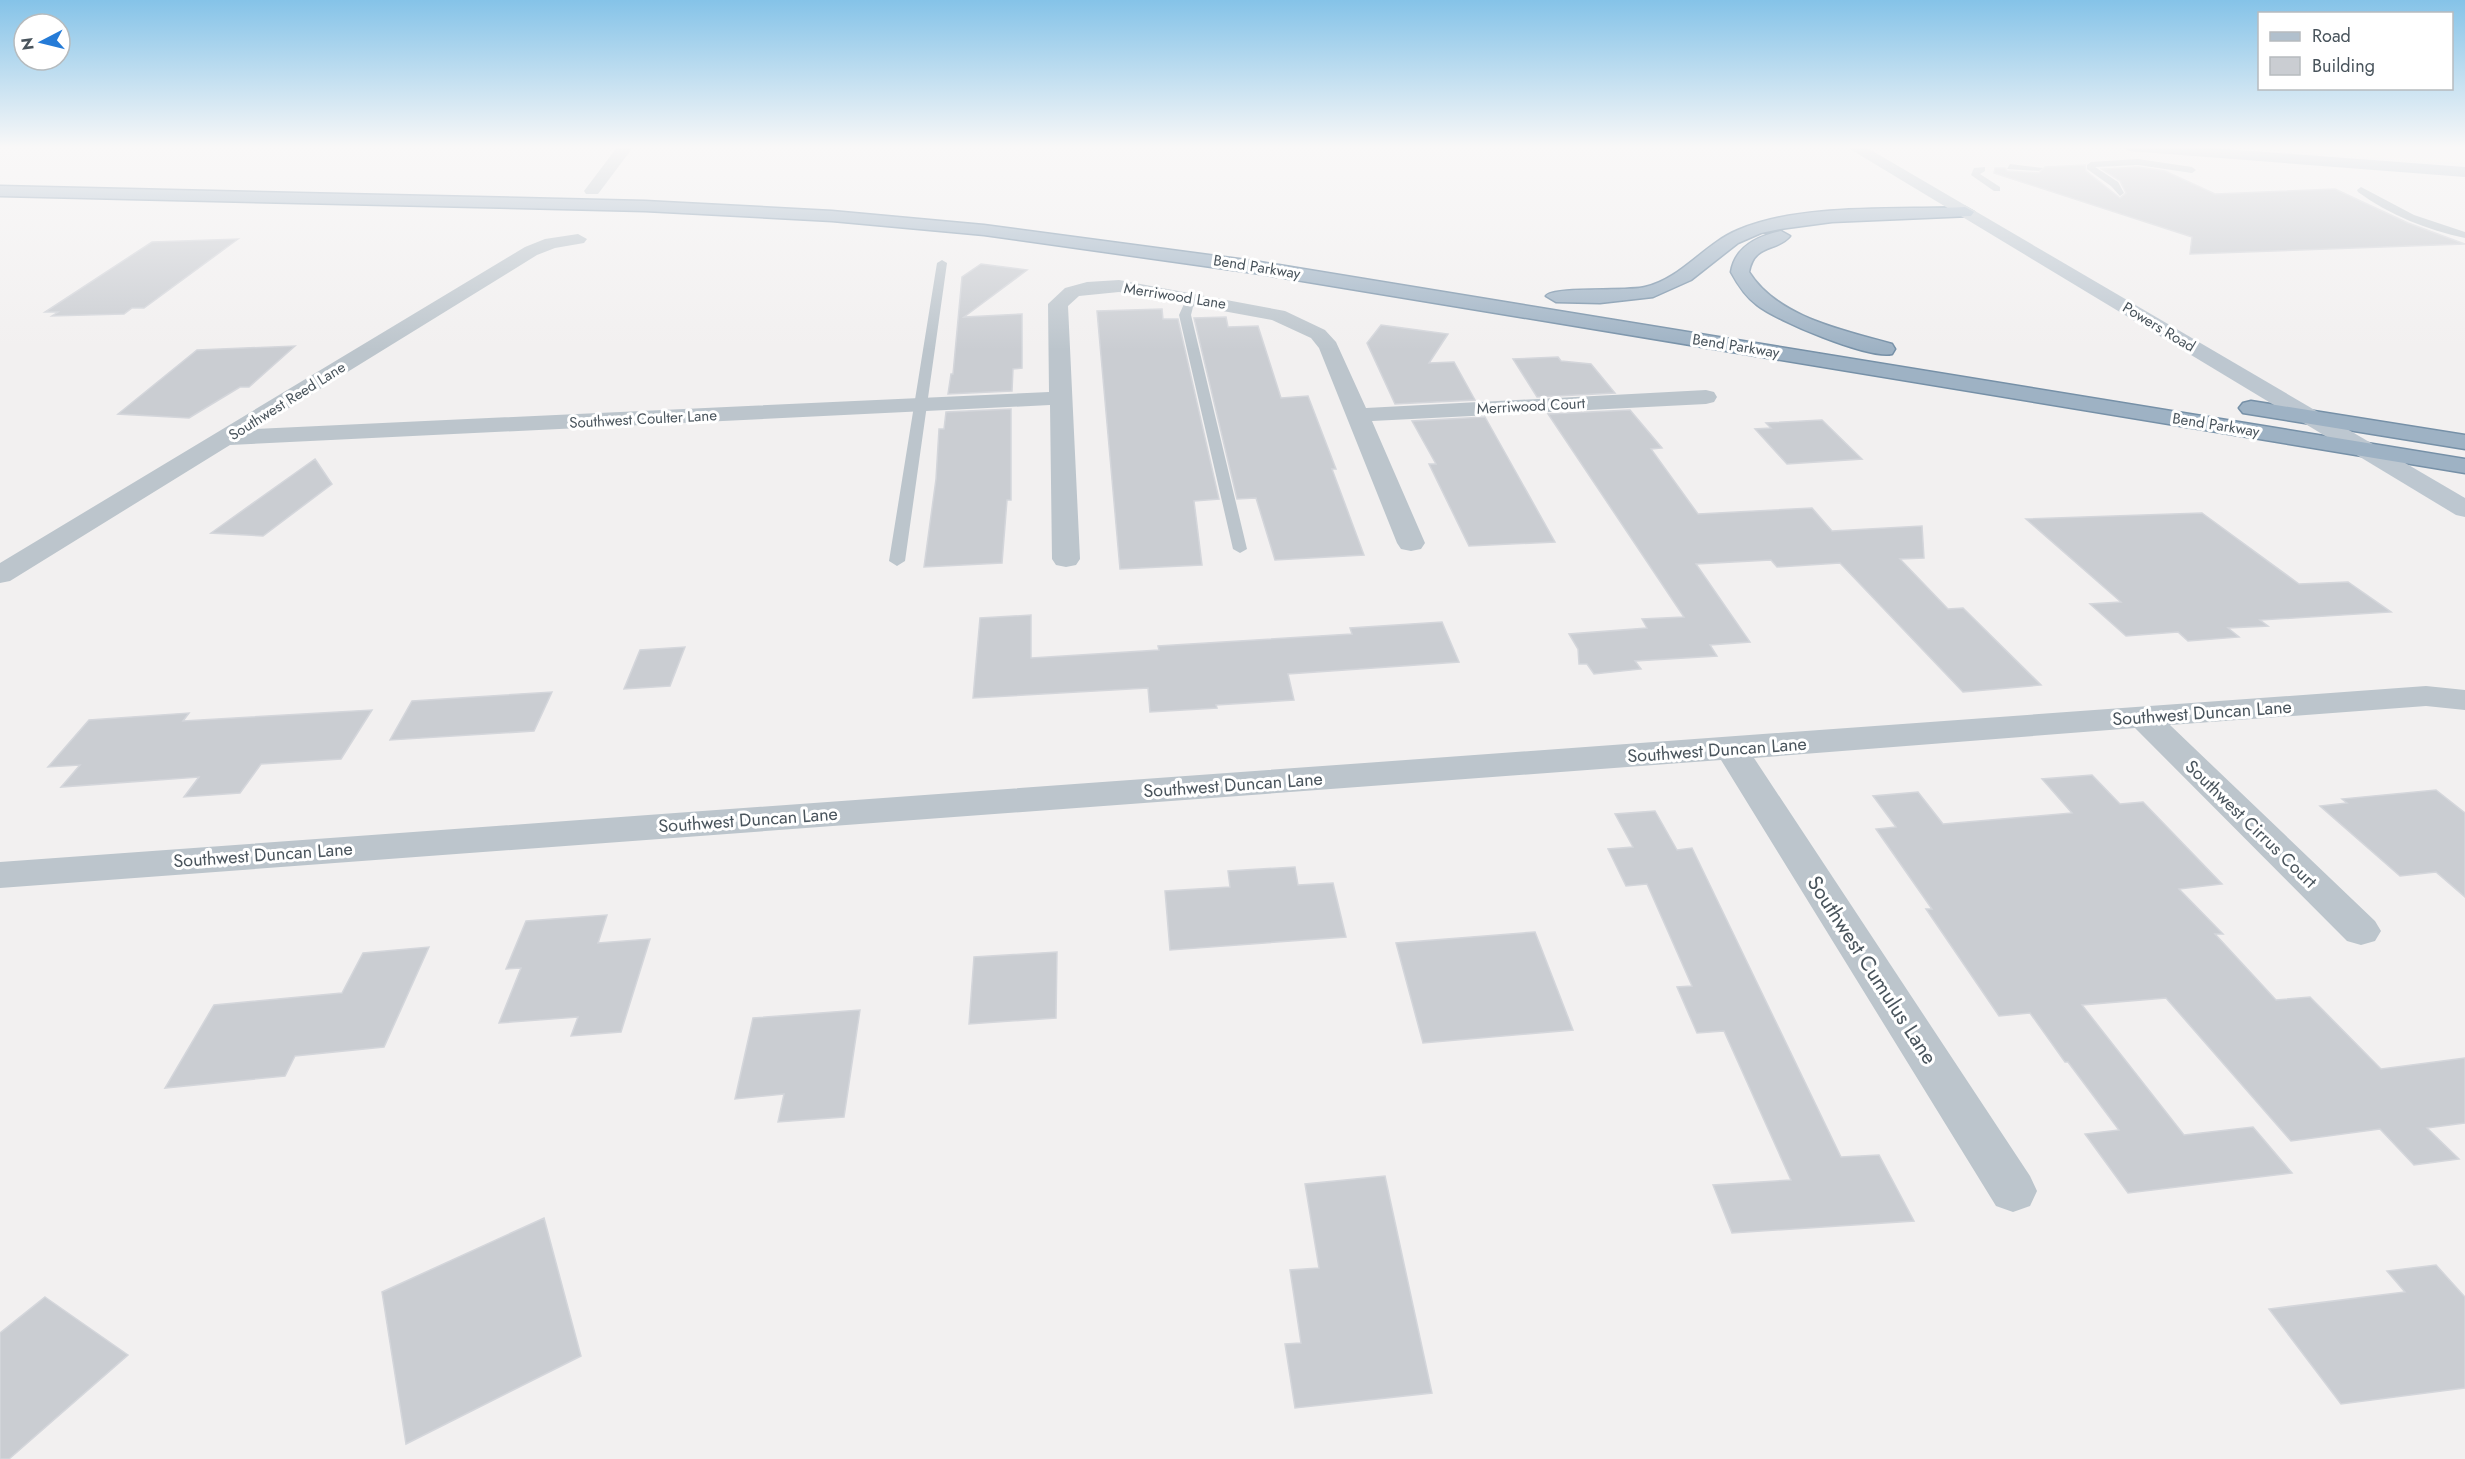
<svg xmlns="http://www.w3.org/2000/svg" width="2465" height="1459" viewBox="0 0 2465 1459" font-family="Jost,sans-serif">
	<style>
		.commercial { fill: #fbf6eb }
		.building { fill: #cacdd2; stroke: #d4d6db; stroke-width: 1.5 }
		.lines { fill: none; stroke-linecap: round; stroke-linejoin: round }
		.trunk-casing { stroke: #7690a7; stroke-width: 3 }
		.service { fill: #bcc5cc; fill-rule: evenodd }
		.minor { fill: #bcc5cc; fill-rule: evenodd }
		.secondary { fill: #bdc7d0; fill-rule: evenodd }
		.primary { fill: #b1c0cd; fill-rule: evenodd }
		.trunk { fill: #9eb2c4; fill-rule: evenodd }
		.labels { text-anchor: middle; stroke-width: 6; stroke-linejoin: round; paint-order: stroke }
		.far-street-label { font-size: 15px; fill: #49545c; stroke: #fff }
		.street-label { font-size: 18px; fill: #49545c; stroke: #fff }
		.near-street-label { font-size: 21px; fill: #49545c; stroke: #fff }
	</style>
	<rect width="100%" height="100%" fill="#f2f0f0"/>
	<path class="commercial" d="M2223,146H2465V163L2417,161Z"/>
	<path class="building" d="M2085,165L2086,171L2120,198L2126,193L2120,181L2102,169L2138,167L2165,171L2215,194L2335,189L2408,223L2465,244L2190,254L2192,237L1994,173L1995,168H2005L2007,171L2039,173L2045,167Z
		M238,239L144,308H132L124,314L52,316L58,312H45L152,242Z
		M981,264L1027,270L964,317L1022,314V368L1013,369L1012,391L948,394L951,374H953L962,277Z
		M1162,309L1163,319H1178L1219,499L1194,501L1202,565L1120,569L1097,311Z
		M1226,317L1228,327L1258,326L1281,398L1308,396L1336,469H1332L1364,555L1275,560L1256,498L1237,499L1194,318Z
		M1381,325L1448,334L1429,363L1454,362L1475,400L1395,404L1367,343Z
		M295,346L249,387H240L189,418L118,414L197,350Z
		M1558,357L1561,361L1591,364L1615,393L1537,397L1513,359Z
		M1011,409V500H1007L1002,563L924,567L936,479L939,429H944L946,412Z
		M1630,410L1662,448L1651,449L1698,514L1812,508L1832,531L1922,526L1924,558L1900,559L1948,609L1963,608L2041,685L1963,692L1840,563L1777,567L1771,560L1696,564L1750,642L1710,645L1717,656L1635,661L1641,669L1594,674L1587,664H1579L1578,649L1569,634L1647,628L1642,619L1684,617L1548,414Z
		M1485,417L1555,542L1469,546L1429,464H1436L1412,421Z
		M1822,420L1862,459L1787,464L1755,429L1771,428L1766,423Z
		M315,459L332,484L263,536L211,533Z
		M2202,513L2299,584L2348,582L2391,612L2260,620L2268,626L2228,628L2239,637L2188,641L2178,632L2126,636L2090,604L2121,602L2026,519Z
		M1031,615V658L1159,650L1158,646L1352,634L1350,628L1442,622L1459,662L1288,674L1294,700L1216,705L1217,708L1150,712L1148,688L973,698L980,618Z
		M685,647L670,686L624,689L640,650Z
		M552,692L534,731L390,740L412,701Z
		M372,710L341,759L261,764L240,793L184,797L199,777L61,787L80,765L48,767L89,720L189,713L183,721Z
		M2092,775L2120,804L2143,802L2222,884L2179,889L2223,934H2215L2276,1000L2310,997L2381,1069L2465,1058V1123L2427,1128L2459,1159L2414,1165L2380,1129L2291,1141L2166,998L2082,1005L2184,1135L2253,1127L2292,1173L2128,1193L2085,1134L2119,1130L2068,1062H2065L2030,1013L1999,1016L1926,909H1932L1876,829L1896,827L1873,796L1918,792L1943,824L2072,813L2042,779Z
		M2436,790L2465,813V897L2436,872L2400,876L2320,806L2347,803L2342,799Z
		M1655,811L1677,850L1692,848L1841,1157L1879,1155L1914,1221L1732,1233L1713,1185L1791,1180L1724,1031L1697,1033L1677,987L1692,986L1647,884L1626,886L1608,849L1633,847L1615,814Z
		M1295,867L1298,885L1333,883L1346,937L1170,950L1165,891L1230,887L1228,871Z
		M607,915L598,943L650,939L621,1032L571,1036L578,1017L499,1023L521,968L506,969L526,921Z
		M1535,932L1573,1030L1423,1043L1396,943Z
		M429,947L384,1047L295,1056L285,1076L165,1088L214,1005L342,993L363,953Z
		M1057,952L1056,1018L969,1024L974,957Z
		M860,1010L844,1117L778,1122L784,1094L735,1099L753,1018Z
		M1385,1176L1432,1393L1295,1408L1285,1344L1301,1343L1290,1270L1319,1268L1305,1184Z
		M544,1218L581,1356L406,1444L382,1292Z
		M2436,1265L2465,1297V1388L2341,1404L2269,1309L2405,1292L2387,1271Z
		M45,1297L128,1355L9,1459H0V1333Z"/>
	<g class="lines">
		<g class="trunk-casing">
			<path id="trunk" d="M0,186L645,201L832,211L984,225L1254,261L2465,459V473L1254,273L984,235L832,221L645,211L0,196Z
				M1965,207L1974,212L1971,216L1832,222L1780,229L1761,233L1738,243L1691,280L1653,297L1600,303L1556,302L1546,296C1553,286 1626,292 1645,287C1681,279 1704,244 1738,230C1800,203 1897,210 1965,207Z
				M1781,231L1790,236C1777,252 1754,243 1749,272C1778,318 1844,330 1892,344L1895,349L1892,354C1868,359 1777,321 1757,305C1745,296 1738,285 1731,272C1735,246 1758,236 1781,231Z
				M2251,401L2465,435V449L2243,413L2239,408L2243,403Z"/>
		</g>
		<path class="service" d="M2138,159L2192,167L2196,170L2192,173L2138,165L2095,167L2118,182L2124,193L2120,196L2111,186L2087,169V165L2091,162Z
			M2010,164L2043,168L2039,171L2007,169Z
			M1985,167V171L1980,174L2000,187V191H1994L1971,175L1974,168Z
			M2361,187L2414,215L2465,232V238C2428,230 2389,215 2358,192L2357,190Z
			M942,260L947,263L905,561L897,566L889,561L937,263Z
			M1197,296L1202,299L1193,307L1191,315L1247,549L1240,553L1233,549L1179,315L1184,304Z"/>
		<path class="minor" d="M618,146H634L598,194H586L584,191Z
			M578,234L587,239L584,243L555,248L537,255L255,429L1049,392L1048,304L1065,288L1087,282L1119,280L1285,311L1325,330L1336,342L1366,408L1706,390L1714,392L1717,397L1714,402L1706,404L1372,421L1425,543L1421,549L1411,551L1401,549L1397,543L1319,348L1311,338L1272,320L1119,292L1079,296L1068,306L1080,559L1076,565L1066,567L1056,565L1052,559L1050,405L230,445L10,581L0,583V563L525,247L545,239Z
			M2426,686L2465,690V710L2426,706L2170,725L2375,921L2381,931L2375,941L2361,945L2347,941L2135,728L1754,758L2030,1176L2037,1191L2030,1206L2013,1212L1996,1206L1721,760L0,888V862Z"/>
		<path class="secondary" d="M1845,146H1864L2465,498V517L2456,515Z"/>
		<path class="primary" d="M2121,146H2186L2465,167V177L2129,151Z"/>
		<use href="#trunk" class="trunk"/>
	</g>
	<linearGradient id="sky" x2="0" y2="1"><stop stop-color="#85c3e8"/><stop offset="0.42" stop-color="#f9f8f8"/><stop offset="1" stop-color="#f9f8f8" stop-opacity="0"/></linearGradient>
	<rect width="2465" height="350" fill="url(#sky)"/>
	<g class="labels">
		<g class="far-street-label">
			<text transform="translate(1257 267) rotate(9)" y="5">Bend Parkway</text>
			<text transform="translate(1175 296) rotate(9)" y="5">Merriwood Lane</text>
			<text transform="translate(2159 327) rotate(31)" y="5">Powers Road</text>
			<text transform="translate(1736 346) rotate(9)" y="5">Bend Parkway</text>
			<text transform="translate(287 401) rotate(-32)" y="5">Southwest Reed Lane</text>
			<text transform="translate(1531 406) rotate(-3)" y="5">Merriwood Court</text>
			<text transform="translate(643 419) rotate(-3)" y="5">Southwest Coulter Lane</text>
			<text transform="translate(2216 425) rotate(9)" y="5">Bend Parkway</text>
		</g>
		<g class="street-label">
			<text transform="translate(2202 713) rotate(-4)" y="6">Southwest Duncan Lane</text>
			<text transform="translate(1717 750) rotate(-4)" y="6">Southwest Duncan Lane</text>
			<text transform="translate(1233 785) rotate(-4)" y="6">Southwest Duncan Lane</text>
			<text transform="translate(748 820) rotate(-4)" y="6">Southwest Duncan Lane</text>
			<text transform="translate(2251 824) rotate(44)" y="6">Southwest Cirrus Court</text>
			<text transform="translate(263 855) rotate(-4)" y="6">Southwest Duncan Lane</text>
		</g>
		<g class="near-street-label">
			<text transform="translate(1872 970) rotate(57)" y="7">Southwest Cumulus Lane</text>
		</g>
	</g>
	<rect x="2258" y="12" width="195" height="78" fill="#ffffff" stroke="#b6bbbe" stroke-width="1.5"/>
	<rect x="2270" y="32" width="30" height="9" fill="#b1c0cd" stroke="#b6bbbe" stroke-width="1.5"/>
	<text x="2312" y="42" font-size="18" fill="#49545c">Road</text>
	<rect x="2270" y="57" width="30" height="18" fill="#cacdd2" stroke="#b6bbbe" stroke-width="1.5"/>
	<text x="2312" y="72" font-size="18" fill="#49545c">Building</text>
	<g transform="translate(42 42) rotate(263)"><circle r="28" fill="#ffffff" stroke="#b6bbbe" stroke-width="1.5"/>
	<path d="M0-4.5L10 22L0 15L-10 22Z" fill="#257bd7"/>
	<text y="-9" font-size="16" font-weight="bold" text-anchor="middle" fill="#49545c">N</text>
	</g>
</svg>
